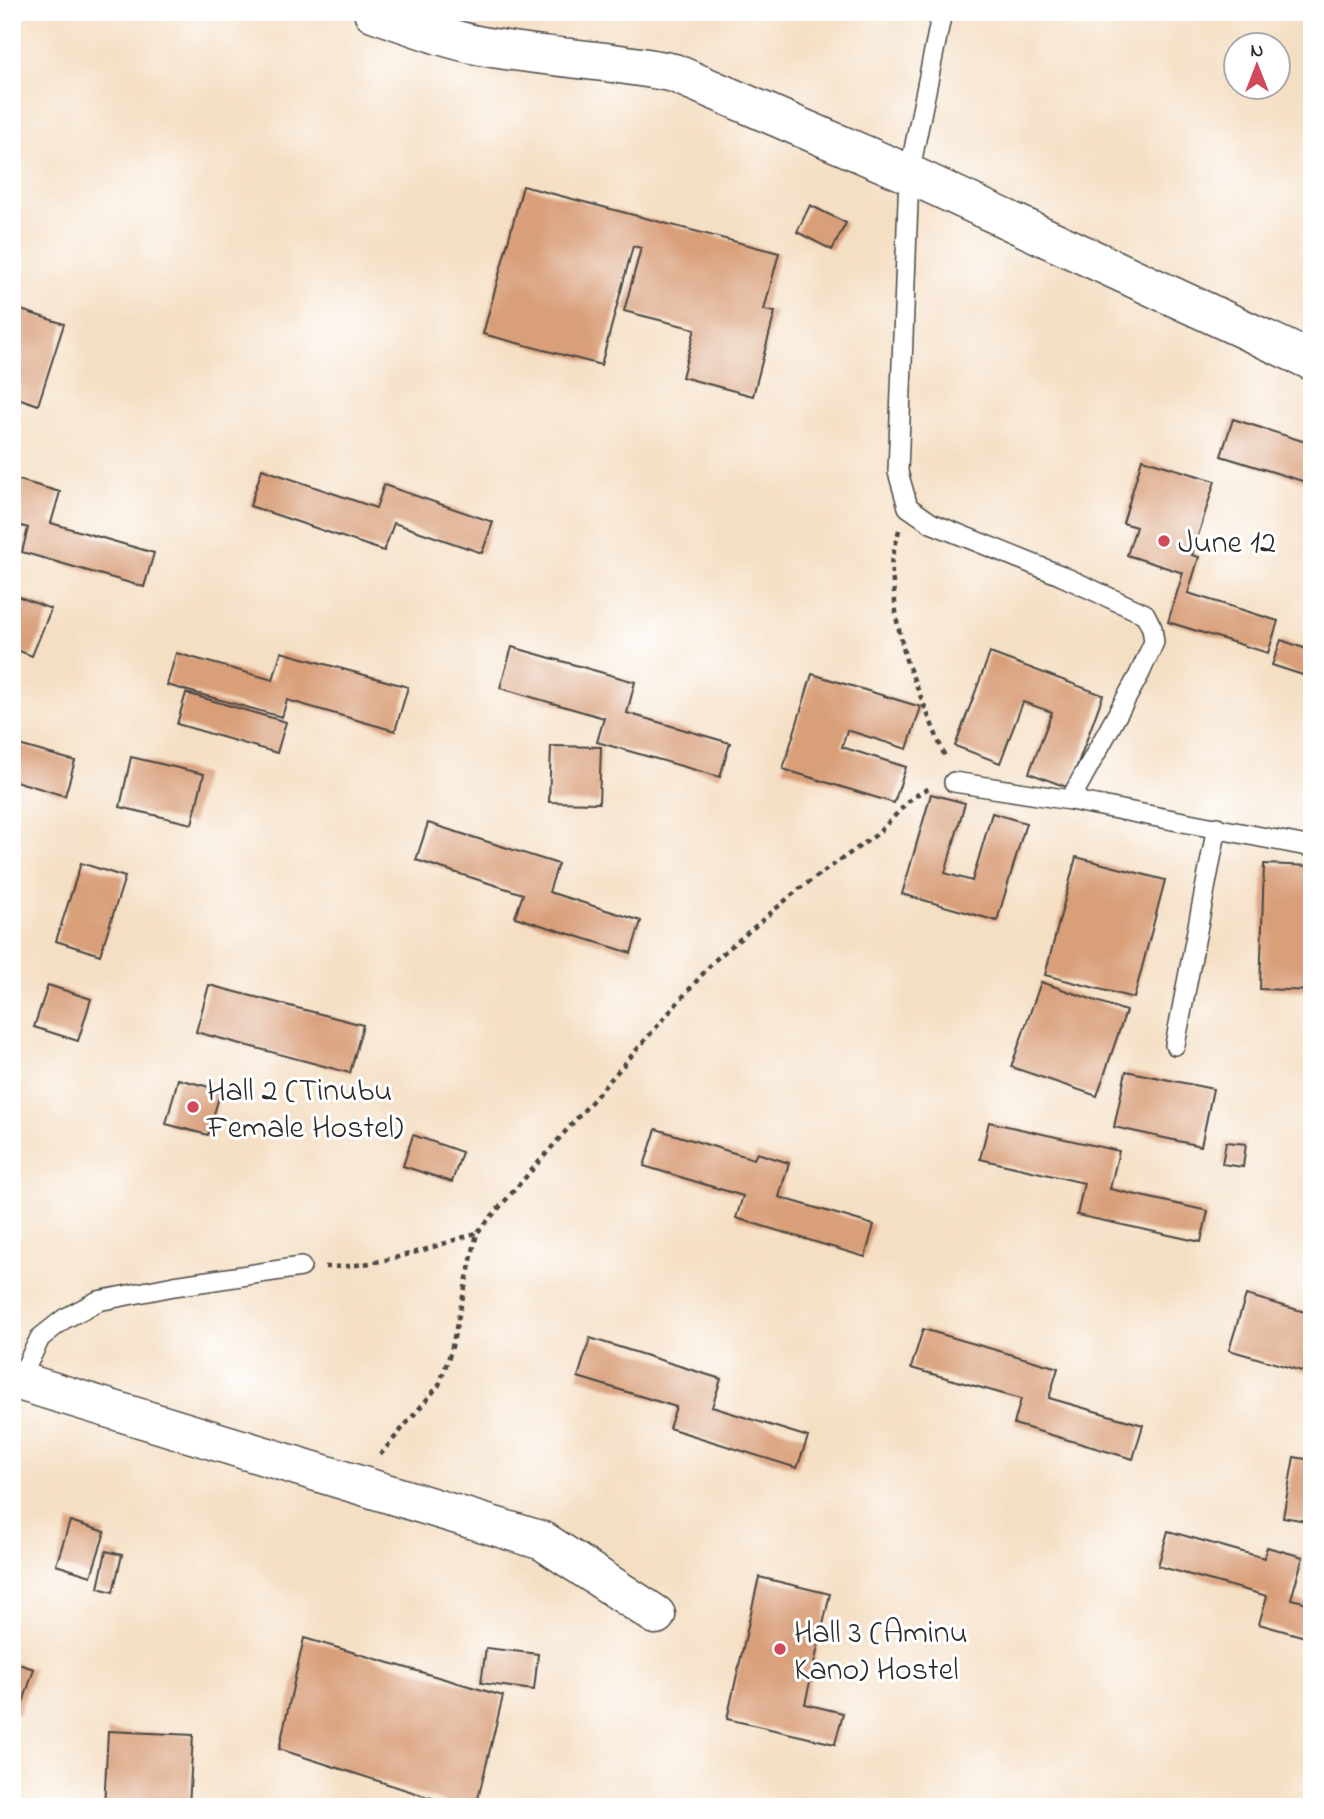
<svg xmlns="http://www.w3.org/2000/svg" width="1324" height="1819" viewBox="0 0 1324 1819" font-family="'Indie Flower',sans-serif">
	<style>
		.building { fill: #d99f79 }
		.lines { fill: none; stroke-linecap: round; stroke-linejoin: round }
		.service-casing { stroke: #494642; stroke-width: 22 }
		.minor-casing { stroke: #494642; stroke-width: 41 }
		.path { stroke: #494642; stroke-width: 4.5; stroke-dasharray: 5 5; stroke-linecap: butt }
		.service { stroke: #fff; stroke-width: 19 }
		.minor { stroke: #fff; stroke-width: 38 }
		.poi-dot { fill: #d1495b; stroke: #fff; stroke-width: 2.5 }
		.labels { text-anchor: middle; stroke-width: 6; stroke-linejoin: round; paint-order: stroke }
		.poi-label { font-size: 32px; fill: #2b2b2b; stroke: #fff; text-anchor: start }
	</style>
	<rect width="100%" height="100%" fill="#fff"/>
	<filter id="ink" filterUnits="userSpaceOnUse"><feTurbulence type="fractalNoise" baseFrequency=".0143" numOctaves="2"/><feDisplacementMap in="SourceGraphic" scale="14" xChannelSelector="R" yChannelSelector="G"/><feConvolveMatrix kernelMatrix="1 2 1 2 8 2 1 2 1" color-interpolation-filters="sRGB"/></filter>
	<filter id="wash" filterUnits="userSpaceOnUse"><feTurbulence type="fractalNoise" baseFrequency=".00686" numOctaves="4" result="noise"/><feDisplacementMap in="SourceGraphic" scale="28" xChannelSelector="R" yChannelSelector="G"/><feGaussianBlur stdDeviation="1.57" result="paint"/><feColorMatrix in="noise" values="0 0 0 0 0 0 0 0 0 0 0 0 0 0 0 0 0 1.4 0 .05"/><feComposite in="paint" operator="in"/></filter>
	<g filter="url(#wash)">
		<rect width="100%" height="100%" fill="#f5dfc4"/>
		<g id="blocks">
			<path class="building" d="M523,186L779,253L764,310L775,312L753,396L682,377L695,329L624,311L641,248L633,246L601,365L483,334Z
				M810,205L846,223L832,250L797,232Z
				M12,307L64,324L38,405L12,396Z
				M1233,419L1312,444V484L1221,456Z
				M1142,459L1215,481L1192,555L1199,557L1188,593L1278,621L1268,653L1168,622L1183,573L1127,555L1136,527L1123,523Z
				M262,469L376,508L384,485L493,522L482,553L394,523L384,551L250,506Z
				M12,478L60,492L51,523L154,553L144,587L22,552L28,528L12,523Z
				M12,594L51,609L32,656L12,648Z
				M1281,640L1312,651V678L1272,665Z
				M512,647L635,682L627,713L730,743L720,777L597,742L604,718L500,688Z
				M281,652L408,687L395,731L287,700L282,717L167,685L176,653L273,680Z
				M990,653L1103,695L1069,788L1029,773L1052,712L1023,702L1000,763L955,746Z
				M812,674L921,707L907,749L847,730L842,747L906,767L894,803L783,769Z
				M186,693L286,722L277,753L177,724Z
				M12,743L75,761L65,796L12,780Z
				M551,746L601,747L599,803L549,802Z
				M131,757L204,774L192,824L120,807Z
				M931,794L965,803L945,873L972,881L992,813L1026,823L997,921L902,894Z
				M428,823L558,864L549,892L641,921L631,953L515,917L523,894L416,860Z
				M1076,857L1165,880L1134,998L1045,975Z
				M81,863L125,877L100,955L56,941Z
				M1264,864L1312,866V991L1260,989Z
				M1041,982L1126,1011L1097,1096L1011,1067Z
				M48,985L91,999L78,1041L34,1027Z
				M209,985L363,1025L350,1073L196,1032Z
				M1126,1071L1213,1089L1201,1146L1114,1127Z
				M178,1079L221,1090L208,1135L166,1124Z
				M989,1122L1119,1151L1110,1189L1208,1211L1201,1242L1077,1215L1084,1183L980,1159Z
				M656,1129L754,1159L757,1153L789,1163L779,1197L874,1225L865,1257L736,1218L743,1196L644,1166Z
				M413,1135L462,1152L452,1182L403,1166Z
				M1226,1142L1246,1144L1243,1167L1222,1164Z
				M1308,1164H1312V1193H1307Z
				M1246,1295L1312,1314V1374L1229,1350Z
				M923,1329L1058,1368L1049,1398L1143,1425L1133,1459L1014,1424L1021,1399L911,1368Z
				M590,1338L721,1379L712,1407L808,1437L797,1468L669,1428L676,1407L578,1377Z
				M1294,1457L1312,1460V1522L1283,1517Z
				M70,1521L105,1532L91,1576L56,1565Z
				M1168,1531L1264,1558L1267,1547L1303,1557L1291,1599L1312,1604V1639L1259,1624L1267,1596L1158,1566Z
				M106,1551L122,1555L113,1592L98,1588Z
				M759,1577L830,1594L805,1704L843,1713L835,1744L727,1719Z
				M304,1638L503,1696L476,1807H459L279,1749Z
				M486,1648L538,1654L534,1690L481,1683Z
				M12,1662L34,1669L19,1715L12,1713Z
				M108,1731L193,1735L189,1807H104Z"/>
		</g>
	</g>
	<g filter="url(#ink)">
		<use href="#blocks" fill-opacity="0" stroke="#494642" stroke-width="2"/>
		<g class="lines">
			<g class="service-casing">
				<path id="service" d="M942,12L909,174L898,472L908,507L931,523L1060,575L1145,614L1152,628L1154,642L1139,675L1070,800
					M954,782L1070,800L1312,847
					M1175,1045L1217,827
					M19,1381L40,1338L64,1319L98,1301L174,1286L301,1267"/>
			</g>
			<g class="minor-casing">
				<path id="minor" d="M373,12C410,25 448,40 487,47C549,58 613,60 674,73L909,174L1312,361
					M12,1379L543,1541L656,1615"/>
			</g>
			<path class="path" d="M899,530L891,564L897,621L906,660L945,757
				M325,1267C378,1267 427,1249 476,1233
				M380,1455L439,1385L451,1351L477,1233L714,961L799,889L876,835L912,798L930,787"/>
			<use href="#service" class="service"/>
			<use href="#minor" class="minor"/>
		</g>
	</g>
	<g class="poi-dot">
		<circle cx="1164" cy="541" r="7"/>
		<circle cx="193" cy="1107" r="7"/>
		<circle cx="780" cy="1649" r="7"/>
	</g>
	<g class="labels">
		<g class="poi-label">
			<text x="1178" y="552">June 12</text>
			<text x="207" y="1100">Hall 2 (Tinubu<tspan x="207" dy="37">Female Hostel)</tspan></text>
			<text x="794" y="1642">Hall 3 (Aminu<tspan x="794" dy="37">Kano) Hostel</tspan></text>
		</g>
	</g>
	<rect width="1324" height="1819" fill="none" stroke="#fff" stroke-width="42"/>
	<g transform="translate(1257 66)"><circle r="33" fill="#ffffff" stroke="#aaaaaa" stroke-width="2"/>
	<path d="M0-5L12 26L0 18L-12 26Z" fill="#d1495b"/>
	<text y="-10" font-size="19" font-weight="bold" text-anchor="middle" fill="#2b2b2b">N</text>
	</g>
</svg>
